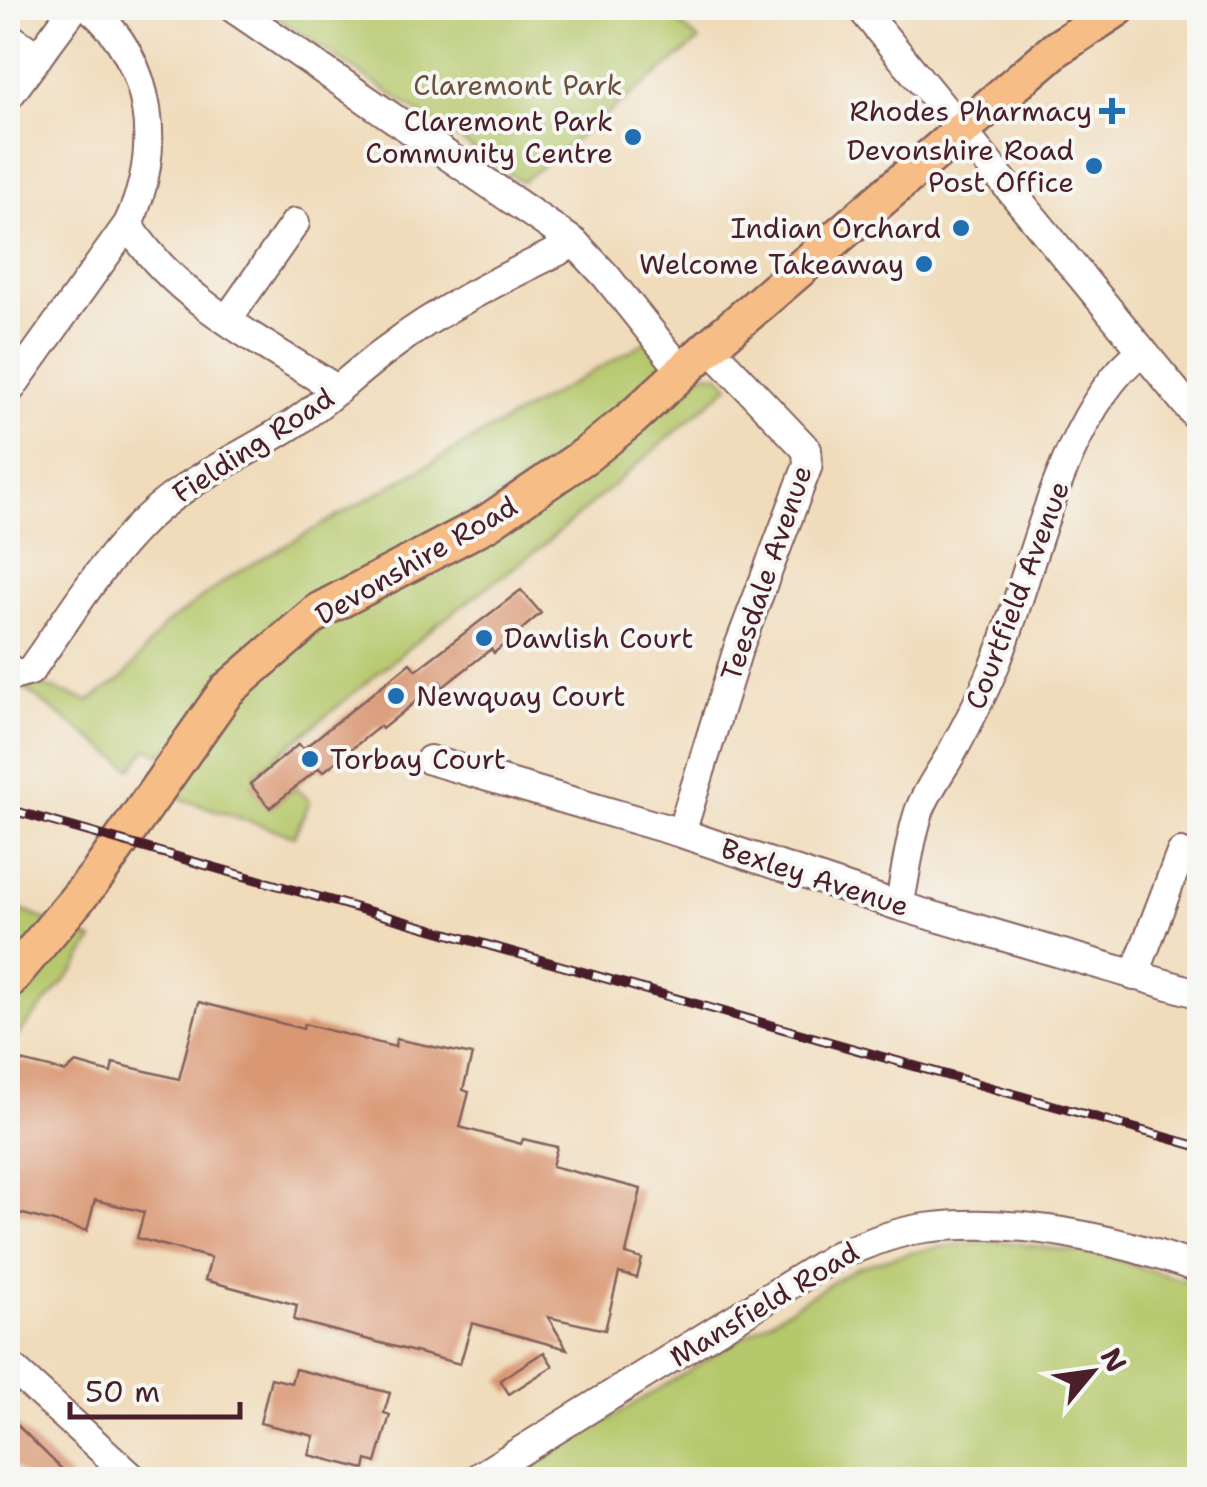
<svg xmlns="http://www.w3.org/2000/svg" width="1207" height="1487" viewBox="0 0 1207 1487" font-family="'Shantell Sans',sans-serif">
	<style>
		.green { fill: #b6c86c; stroke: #80744c; stroke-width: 2.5 }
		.building { fill: #d99773 }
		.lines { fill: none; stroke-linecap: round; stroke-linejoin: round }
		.minor-casing { stroke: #84615d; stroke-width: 32 }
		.major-casing { stroke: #84615d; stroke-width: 40 }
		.minor { stroke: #fff; stroke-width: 28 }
		.major { stroke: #f6be86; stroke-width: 35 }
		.rail-casing { stroke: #4a1f2b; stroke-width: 10 }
		.rail { stroke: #f6f6f2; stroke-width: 6; stroke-dasharray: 19; stroke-linecap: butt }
		.poi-dot { fill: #1f6fb2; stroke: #f6f6f2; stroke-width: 4 }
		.labels { text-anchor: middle; stroke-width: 8; stroke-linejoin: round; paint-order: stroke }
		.park-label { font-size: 28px; fill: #6a523e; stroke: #f6f6f2 }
		.poi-label { font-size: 28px; fill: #4a1f2b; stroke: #f6f6f2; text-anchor: end }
		.street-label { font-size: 28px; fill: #4a1f2b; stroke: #f6f6f2 }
	</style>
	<rect width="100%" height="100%" fill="#f6f6f2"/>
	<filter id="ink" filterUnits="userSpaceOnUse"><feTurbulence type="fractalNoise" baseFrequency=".01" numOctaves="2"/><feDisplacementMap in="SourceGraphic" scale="20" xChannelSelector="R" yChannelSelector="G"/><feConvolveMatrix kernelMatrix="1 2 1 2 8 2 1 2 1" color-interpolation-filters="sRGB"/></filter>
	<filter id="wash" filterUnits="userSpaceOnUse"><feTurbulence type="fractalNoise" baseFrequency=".0048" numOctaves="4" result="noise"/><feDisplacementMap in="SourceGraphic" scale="40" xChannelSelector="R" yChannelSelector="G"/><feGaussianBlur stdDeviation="2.25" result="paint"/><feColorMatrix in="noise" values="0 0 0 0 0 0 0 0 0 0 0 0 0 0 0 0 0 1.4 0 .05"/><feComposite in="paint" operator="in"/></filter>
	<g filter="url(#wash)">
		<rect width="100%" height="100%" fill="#f0dcbb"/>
		<path class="green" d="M263,8H662L699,41L522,182Z
			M647,341L667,366L582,441L499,497L439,530L161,755L147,748L132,769L25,689L43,686L89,701L124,677L164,626L230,577Z
			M707,373L720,375L730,385L540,548L435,626L255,774L257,778L251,785L270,808L295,788L310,801L294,836L176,797L193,772L175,763L227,690L428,553L675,377Z
			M19,909L93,940L76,968L8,1046V920Z
			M998,1241L1099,1255L1199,1285V1479H512L856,1268C904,1253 948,1243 998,1241Z"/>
		<g id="blocks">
			<path class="building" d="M521,590L541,613L494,653L491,649L443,687L440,682L382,729L380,726L323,772L319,768L270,808L250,784L299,744L303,749L410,663L416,670Z
				M199,1002L303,1029L304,1024L395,1047L396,1039L472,1055L463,1090L469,1092L460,1127L521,1144L523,1139L557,1147L552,1166L641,1189L626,1254L642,1259L637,1278L619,1273L605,1330L548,1317L567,1349L472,1323L460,1364L294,1320L297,1305L205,1280L211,1258L137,1238L144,1212L95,1200L87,1231L8,1210V1074L21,1061L66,1072L76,1063L111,1073L113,1063L179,1079Z
				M544,1352L553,1366L509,1394L500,1380Z
				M295,1369L390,1393L384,1413L390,1415L376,1463L367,1460L365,1469L309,1455L314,1436L260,1423L271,1378L291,1383Z
				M8,1416L73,1480H28L8,1460Z"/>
		</g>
	</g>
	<g filter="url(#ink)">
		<use href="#blocks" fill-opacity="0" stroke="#84615d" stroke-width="2.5"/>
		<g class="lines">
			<g class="minor-casing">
				<path id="minor" d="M233,8L575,243L606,276L682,371
					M861,8L1200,421
					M8,36L38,57
					M8,97L74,8
					M128,224C176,301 263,342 338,390
					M227,320L295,223
					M8,392L128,224C163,151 154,63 90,8
					M8,668L16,675L30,671C64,624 95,572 135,530C178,483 240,458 293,424C327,401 356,372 389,348C445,305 512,274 575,243
					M430,760L681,833L899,906L1200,994
					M681,833L738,649L808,465L807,450L709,347
					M899,906C906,875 909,840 920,809C927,791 940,773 950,756C967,725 984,693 997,660C1032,572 1064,410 1140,353
					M1134,976L1181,853
					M8,1364L135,1480
					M474,1480L836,1256C864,1245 894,1232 925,1228C1014,1216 1116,1238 1200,1269"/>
			</g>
			<g class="major-casing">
				<path id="major" d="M8,981L98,874L227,690L319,611L487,523L586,455L632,418L709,347L1056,49L1118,8"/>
			</g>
			<use href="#minor" class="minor"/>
			<use href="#major" class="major"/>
			<g class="rail-casing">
				<path id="rail" d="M8,809L1200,1147"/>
			</g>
			<use href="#rail" class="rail"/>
		</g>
	</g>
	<g class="poi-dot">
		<path d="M1107 96h10v10h10v10h-10v10h-10v-10h-10v-10h10z"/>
		<circle cx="633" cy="137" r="10"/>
		<circle cx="1094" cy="166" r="10"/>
		<circle cx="961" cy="228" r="10"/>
		<circle cx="924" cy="264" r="10"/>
		<circle cx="484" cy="638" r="10"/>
		<circle cx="396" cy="696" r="10"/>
		<circle cx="310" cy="759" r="10"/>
	</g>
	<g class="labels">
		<g class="park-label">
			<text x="518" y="95">Claremont Park</text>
		</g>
		<g class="poi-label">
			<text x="1092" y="121">Rhodes Pharmacy</text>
			<text x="613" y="131">Claremont Park<tspan x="613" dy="32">Community Centre</tspan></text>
			<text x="1074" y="160">Devonshire Road<tspan x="1074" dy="32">Post Office</tspan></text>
			<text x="941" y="238">Indian Orchard</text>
			<text x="904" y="274">Welcome Takeaway</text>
			<text x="504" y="648" text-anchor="start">Dawlish Court</text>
			<text x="416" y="706" text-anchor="start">Newquay Court</text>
			<text x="330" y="769" text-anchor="start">Torbay Court</text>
		</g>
		<g class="street-label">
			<text transform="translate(253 445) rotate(-33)" y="10">Fielding Road</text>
			<text transform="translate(416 560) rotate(-30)" y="10">Devonshire Road</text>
			<text transform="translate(766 573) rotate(-71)" y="10">Teesdale Avenue</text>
			<text transform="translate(1017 595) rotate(-69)" y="10">Courtfield Avenue</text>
			<text transform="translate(815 877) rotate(18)" y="10">Bexley Avenue</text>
			<text transform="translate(764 1304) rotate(-31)" y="10">Mansfield Road</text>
		</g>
	</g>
	<rect width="1207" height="1487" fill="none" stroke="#f6f6f2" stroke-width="40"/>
	<g transform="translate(1092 1372) rotate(61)" stroke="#f6f6f2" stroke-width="8" paint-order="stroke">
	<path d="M0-8L18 38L0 25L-18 38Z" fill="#4a1f2b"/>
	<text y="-15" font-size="28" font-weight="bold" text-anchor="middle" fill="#4a1f2b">N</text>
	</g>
	<path d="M70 1402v15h170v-15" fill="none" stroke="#4a1f2b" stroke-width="5"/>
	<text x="85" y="1402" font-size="30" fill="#4a1f2b" stroke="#f6f6f2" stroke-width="8" paint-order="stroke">50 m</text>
</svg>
